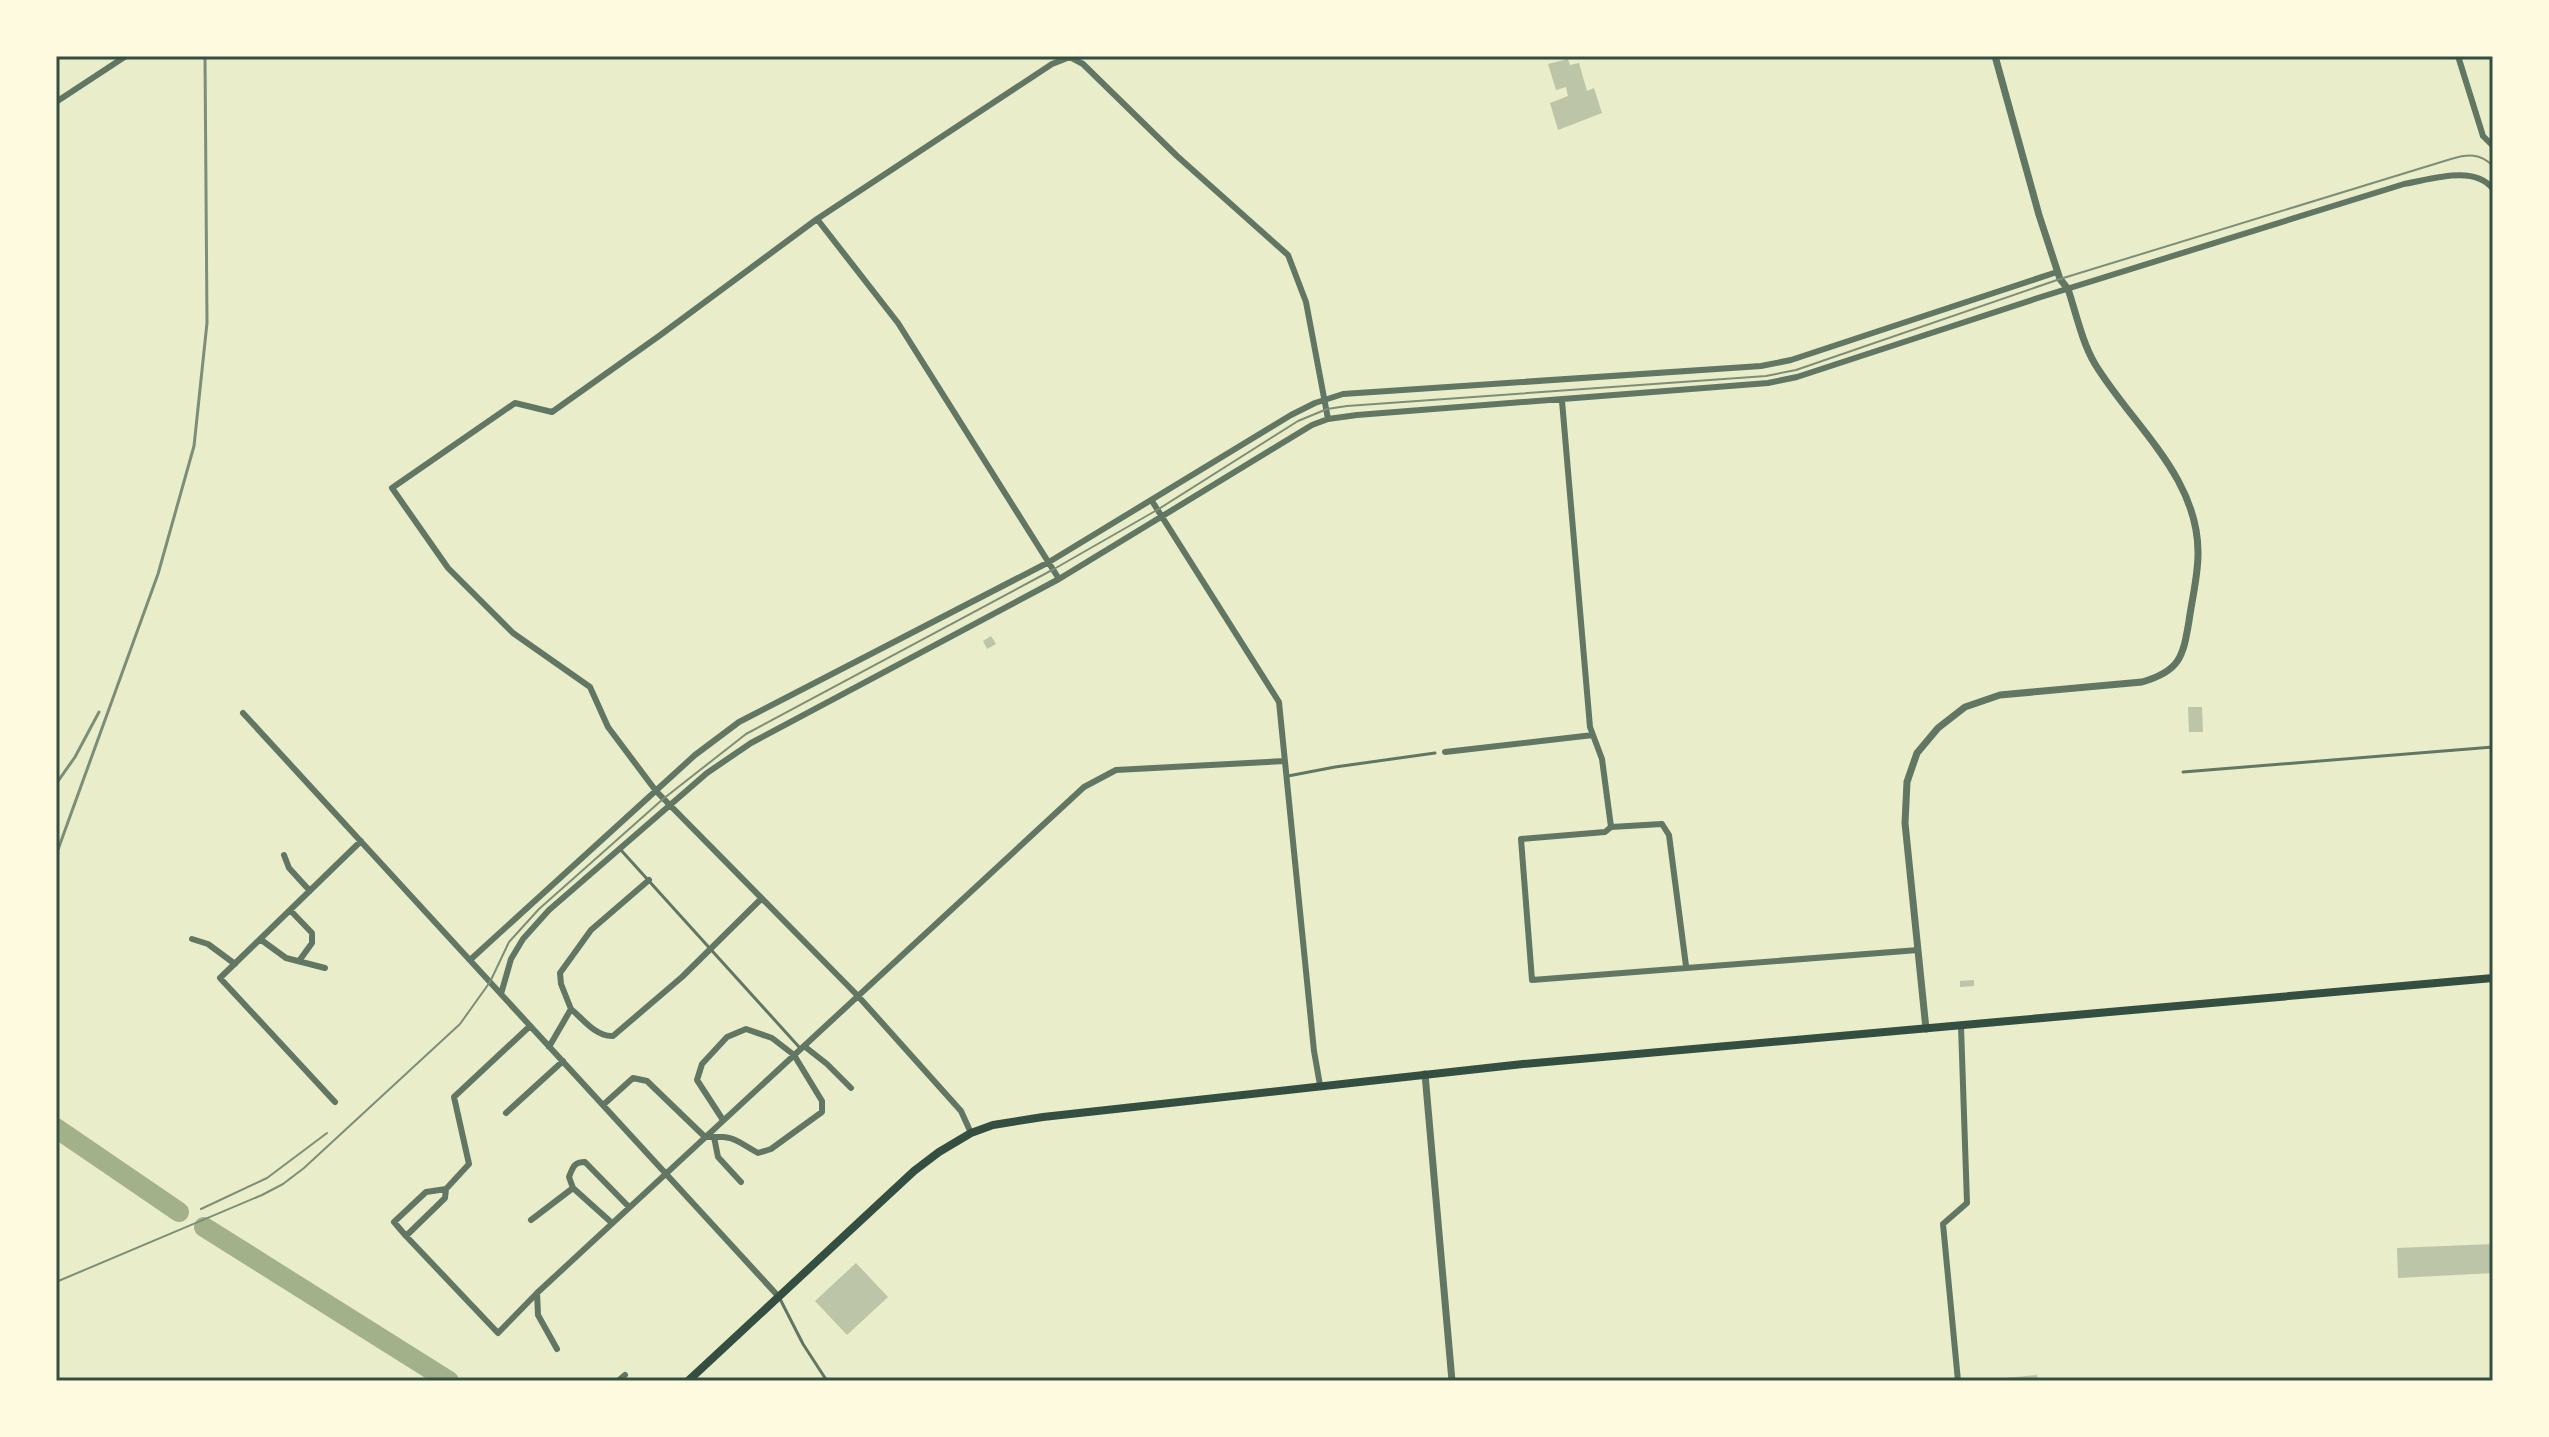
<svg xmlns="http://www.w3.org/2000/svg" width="2549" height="1437" viewBox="0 0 2549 1437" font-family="Literata,serif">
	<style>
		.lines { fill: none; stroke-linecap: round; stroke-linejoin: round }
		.river { stroke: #a3b18a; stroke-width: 20 }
		.building { fill: #bcc5a7 }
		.service { stroke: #617663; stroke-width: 3 }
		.minor { stroke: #617663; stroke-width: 6 }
		.tertiary { stroke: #617663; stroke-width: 7 }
		.secondary { stroke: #344e41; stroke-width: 8 }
		.tram { stroke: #7c8e77; stroke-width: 2 }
		.rail { stroke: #7c8e77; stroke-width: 3 }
		.neatline { fill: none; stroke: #344e41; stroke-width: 3 }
	</style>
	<rect width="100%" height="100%" fill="#e9edc9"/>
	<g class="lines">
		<path class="river" d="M56,1128L179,1212
			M204,1227L449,1381"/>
	</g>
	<path class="building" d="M1568,59L1570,65L1579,63L1587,91L1594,88L1602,113L1558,130L1550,103L1568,96L1566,87L1556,90L1548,64Z
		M991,636L996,644L987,649L983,641Z
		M2188,707H2202L2203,732H2189Z
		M1974,980V986L1960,987V981Z
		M2493,1244V1273L2398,1278L2397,1248Z
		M856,1263L888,1297L847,1335L815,1301Z
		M2037,1375L2038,1381H1995V1379Z"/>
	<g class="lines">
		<path class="service" d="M2183,772L2493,747
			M1288,776L1335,767L1435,753
			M620,849L800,1048
			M779,1297L803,1344L827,1381"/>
		<path class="minor" d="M2458,56L2483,136L2493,146
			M56,102L126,56
			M817,219L898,323L1059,579
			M1562,401L1590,727L1602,759L1611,827L1605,832L1521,839L1532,980L1918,950
			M1152,501L1279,702L1314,1051L1320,1085
			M243,713L779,1297
			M1445,752L1593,735
			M1611,827L1662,824L1669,835L1686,966
			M284,855L289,868L310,891
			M290,910L312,933V943L299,961
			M192,939L208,944L235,964
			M260,939L286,958L325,968
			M470,960L695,755L739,722L1049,562L1291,415L1315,403L1343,394L1761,366L1791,360L2057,272
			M501,994L511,959L523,939L549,910L707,773L751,743L1059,579L1312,425L1328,419L1357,415L1768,383L1797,377L2041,297L2404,184C2429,180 2474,164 2493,189
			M571,1009C583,1019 596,1037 613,1036L682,977L761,899
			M530,1026L454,1097L469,1164L446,1189L445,1198L406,1236L498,1333L537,1293L1084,787L1116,770L1285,761
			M804,1046L827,1064L851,1088
			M549,1047L571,1009L561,984L560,973L591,930L649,880
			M335,1102L220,978L361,841
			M603,1105L633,1078L647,1081L705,1137C736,1136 733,1139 758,1153L771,1149L822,1112V1101L794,1055L772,1038L746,1029L727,1037L702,1064L697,1080L723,1120
			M506,1113L563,1061
			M971,1133L961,1111L858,996L656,791L608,727L590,687L513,633L448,568L392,488L515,403L552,412L659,336L817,219L1052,64L1070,57L1083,64L1177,156L1288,255L1306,302L1328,419
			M714,1137L718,1157L741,1182
			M531,1220L573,1188
			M612,1223L573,1188L569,1177C573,1167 574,1162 585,1162L629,1207
			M406,1236L394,1222L426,1192L446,1189
			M537,1293L538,1315L557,1349
			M618,1381L625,1375
			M1958,1381L1943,1224L1967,1203L1961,1026"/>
		<path class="tertiary" d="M1926,1029L1905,823L1907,782L1917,753L1938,728L1965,707L2000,695L2142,682C2180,671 2183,657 2189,621C2192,599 2198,576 2198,554C2199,477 2132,425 2095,364C2082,342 2076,313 2068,289L2060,279L2039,215L1995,56
			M1425,1074L1452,1381"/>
		<path class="secondary" d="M688,1381L914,1171L939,1152L971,1133L993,1125L1043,1117L1523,1064L2493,978"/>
		<path class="tram" d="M201,1209L267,1178L327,1133
			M56,1282L262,1195L283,1184L304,1168L460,1024L490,982L509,942L539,909L663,799L746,734L1054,569L1157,510L1298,421L1327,409L1347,406L1766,376L1796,370L2060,279L2451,159C2468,154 2480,153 2493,166"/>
		<path class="rail" d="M56,784L75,757L99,712
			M56,855L158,574L194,446L207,323L205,56"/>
	</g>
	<rect width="2549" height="1437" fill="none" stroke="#fefae0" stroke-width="116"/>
	<rect x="58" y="58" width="2433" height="1321" class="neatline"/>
</svg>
